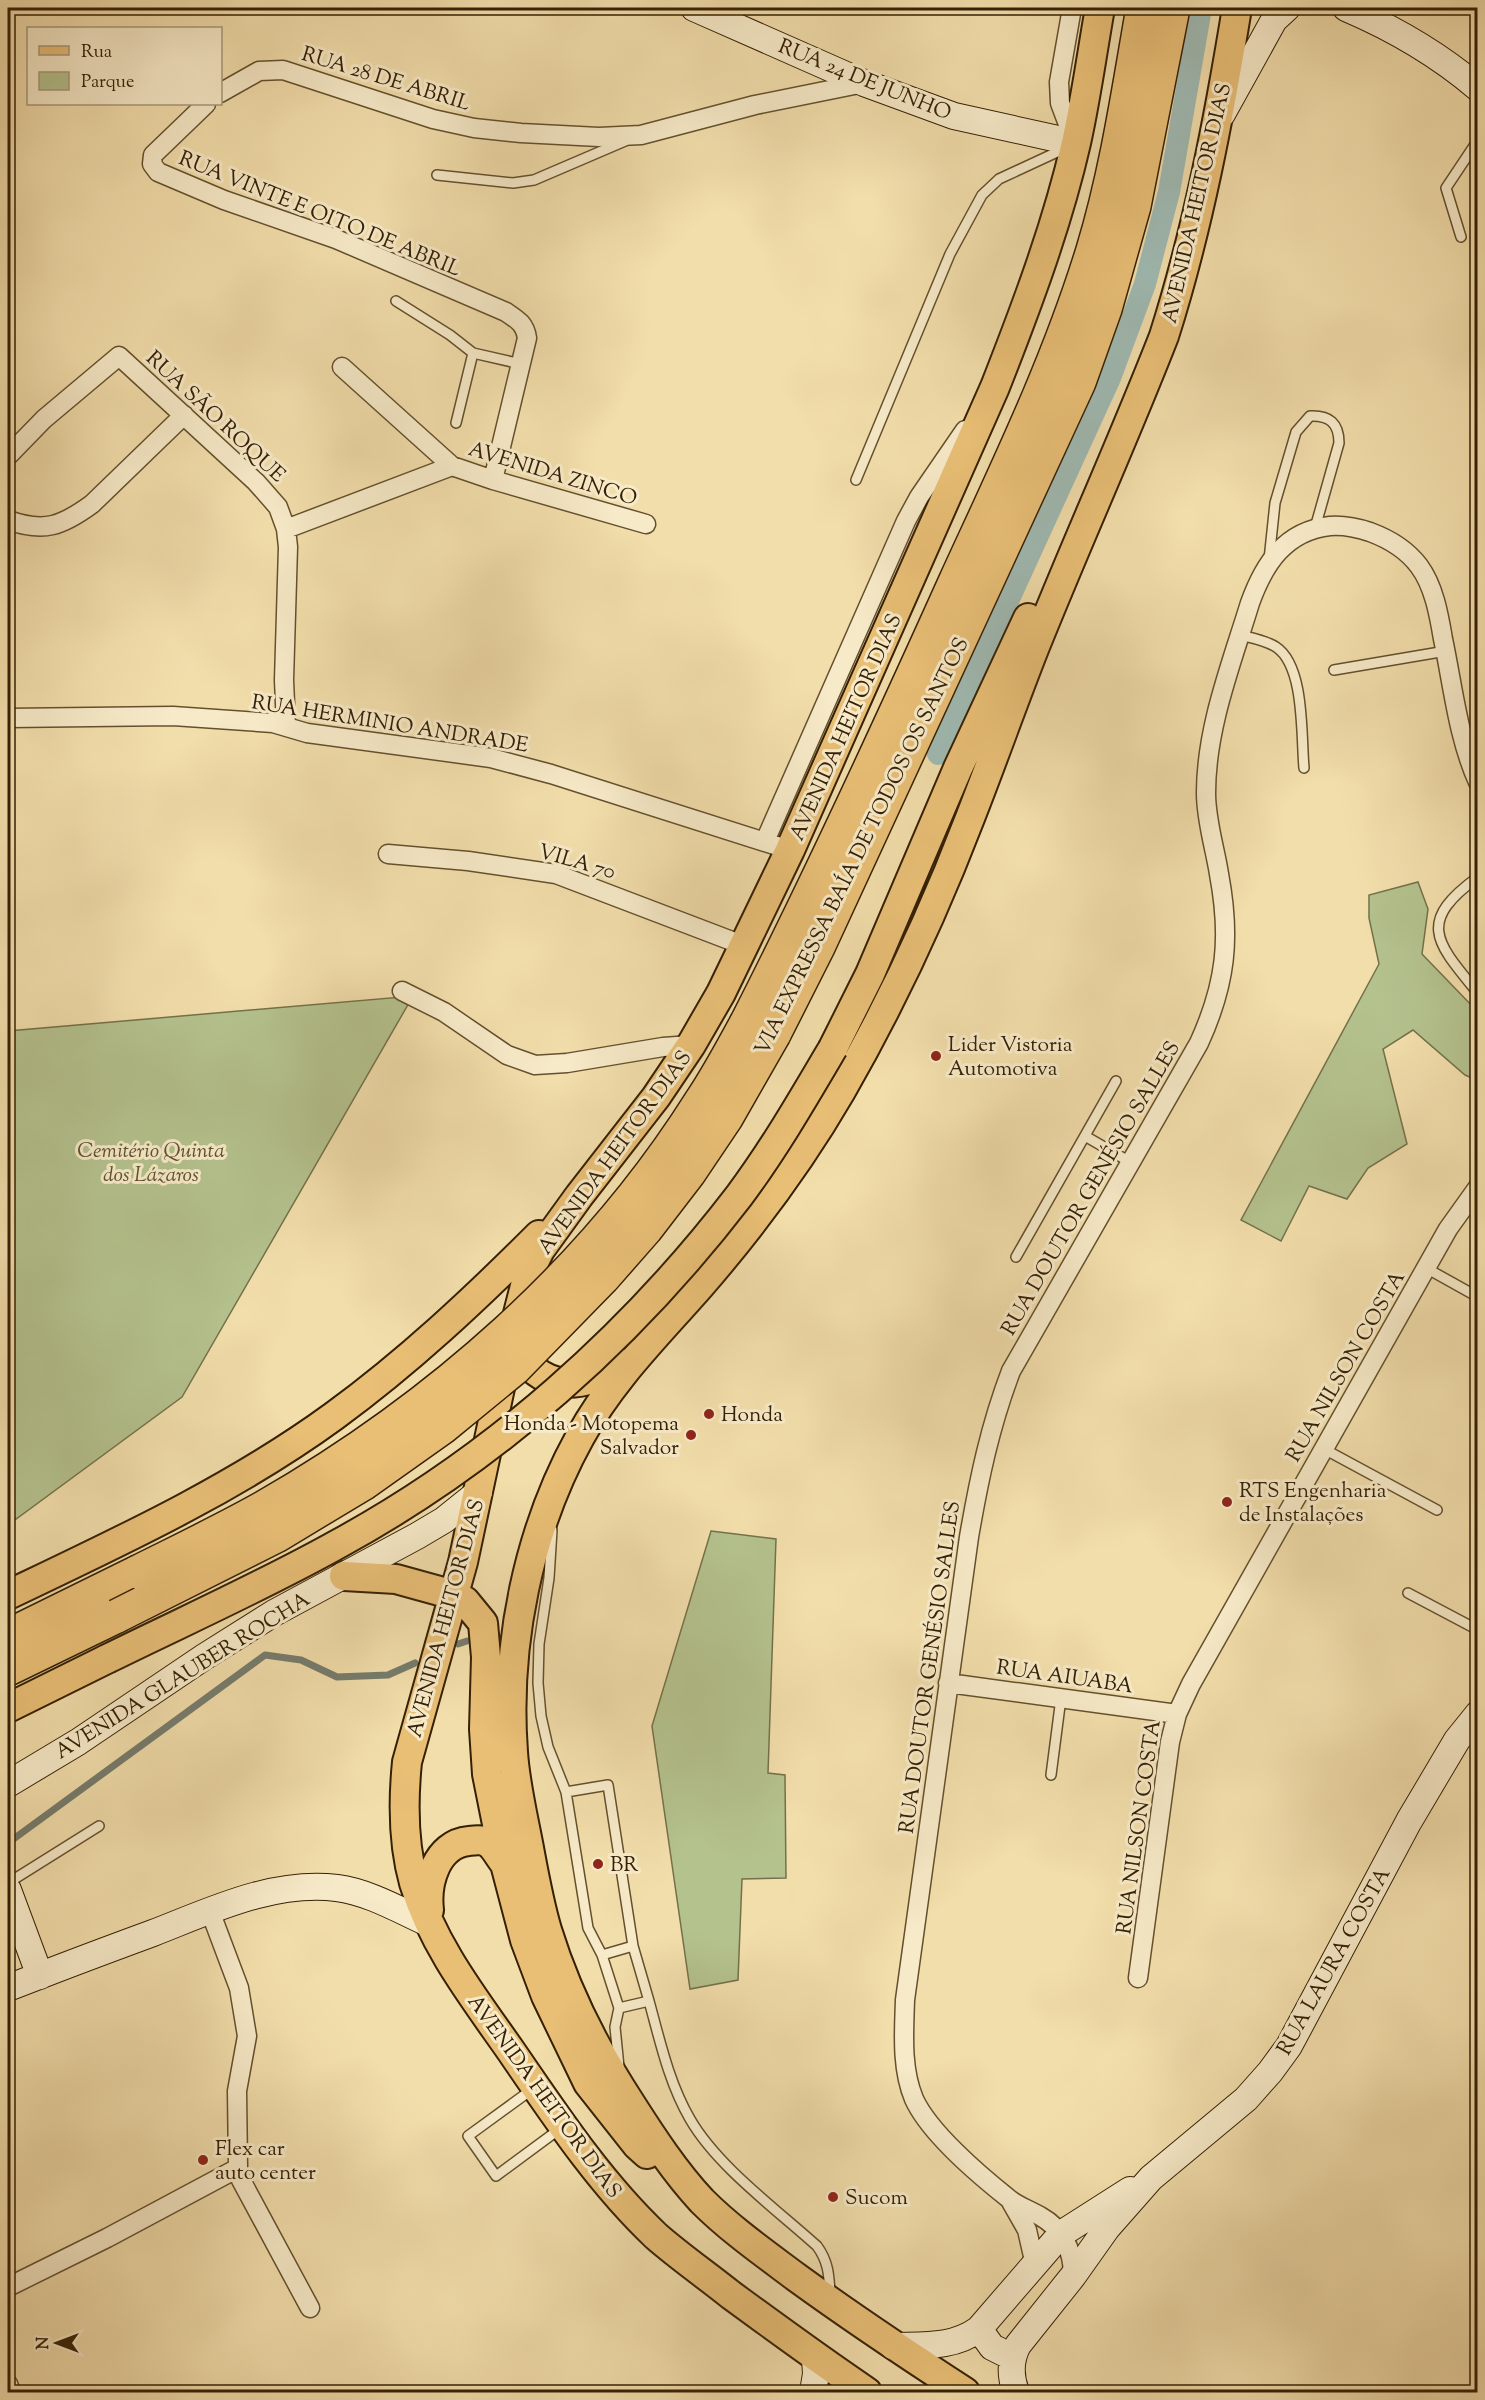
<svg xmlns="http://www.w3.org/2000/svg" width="1485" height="2400" viewBox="0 0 1485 2400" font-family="'Sorts Mill Goudy',serif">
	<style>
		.green { fill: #b4c28e; stroke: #74714a; stroke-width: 1.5 }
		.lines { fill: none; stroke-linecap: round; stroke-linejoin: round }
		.stream { stroke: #757c6d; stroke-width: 7 }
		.canal { stroke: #9fbab3; stroke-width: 22 }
		.lane-casing { stroke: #64502e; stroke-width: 12 }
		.street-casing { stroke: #64502e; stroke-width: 21 }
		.secondary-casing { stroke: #352005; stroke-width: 28 }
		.primary-casing { stroke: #352005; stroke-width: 32 }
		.highway-casing { stroke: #352005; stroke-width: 36 }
		.lane { stroke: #f7eac8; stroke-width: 9 }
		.street { stroke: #f7eac8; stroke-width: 18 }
		.secondary { stroke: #f7eac8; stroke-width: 26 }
		.primary { stroke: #e9bf76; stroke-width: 28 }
		.highway { stroke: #e9bf76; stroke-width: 33 }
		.primary-bridge-casing { stroke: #352005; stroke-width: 32; stroke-linecap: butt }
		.highway-bridge-casing { stroke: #352005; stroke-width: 36; stroke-linecap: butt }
		.primary-bridge { stroke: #e9bf76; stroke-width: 28 }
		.highway-bridge { stroke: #e9bf76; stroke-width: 33 }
		.poi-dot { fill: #8f2418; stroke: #f7eac8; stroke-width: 2 }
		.labels { text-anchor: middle; stroke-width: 6; stroke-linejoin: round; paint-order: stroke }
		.street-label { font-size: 21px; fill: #352005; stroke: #f7eac8 }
		.poi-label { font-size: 21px; fill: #352005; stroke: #f7eac8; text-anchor: start }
		.park-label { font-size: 21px; font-style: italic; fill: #5b512e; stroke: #f7eac8 }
	</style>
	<rect width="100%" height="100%" fill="#f2deab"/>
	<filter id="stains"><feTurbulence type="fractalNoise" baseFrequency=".00333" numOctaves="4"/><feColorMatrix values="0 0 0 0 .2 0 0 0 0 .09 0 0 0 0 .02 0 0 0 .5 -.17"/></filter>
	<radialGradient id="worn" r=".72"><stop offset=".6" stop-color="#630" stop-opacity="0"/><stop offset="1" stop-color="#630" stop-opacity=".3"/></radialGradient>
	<path class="green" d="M1418,882L1428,909L1422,954L1477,1011V1080L1465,1075L1413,1030L1383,1049L1407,1144L1368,1168L1347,1199L1309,1186L1281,1241L1241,1220L1379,964L1369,918V895Z
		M413,996L182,1397L8,1525V1031Z
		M711,1531L776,1539L768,1773L785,1775L786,1878L742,1879L738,1980L690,1989L652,1726Z"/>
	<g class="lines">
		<path class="stream" d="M458,1644L467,1641
			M8,1843L265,1655L301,1660L337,1677L388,1675L415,1663"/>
		<path class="canal" d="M938,754L1110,378L1145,284L1169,192L1201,8"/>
		<g class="lane-casing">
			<path id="lane" d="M437,175L513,183L534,180L625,141
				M1461,237L1446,188L1478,140
				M396,301L450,335L473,353L521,364
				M456,423L473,353
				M856,480L950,254L982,195L999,179L1068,147
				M1269,560L1275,503L1296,432L1310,416C1329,415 1339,423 1339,443L1315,528
				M1240,635C1252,638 1265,640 1276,647C1305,666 1301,736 1304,768
				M1334,670L1446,651
				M1477,992C1436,942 1416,922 1478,877
				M1085,1136L1130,1162
				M1016,1257L1116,1081
				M1426,1268L1478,1297
				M1324,1449L1437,1510
				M552,1530L549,1578L539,1644L538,1683L541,1716L548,1747L566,1792L588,1928L602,1955L619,2008L615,2027L619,2067
				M1408,1593L1478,1630
				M1051,1775L1061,1698
				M566,1792L608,1785L633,1946L649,2001L619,2008
				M8,1883L99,1826
				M602,1955L633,1946
				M649,2001C660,2041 669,2083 690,2119C717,2166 776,2209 817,2246C828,2261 829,2274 830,2293
				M534,2088L468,2136L496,2176L561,2128"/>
		</g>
		<g class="street-casing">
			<path id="street" d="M1072,8L1059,82L1060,103L1075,143
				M220,93L259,71L283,70L433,119L474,128L521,133L599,137L641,135L755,105L864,83
				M206,104L153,155L152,164L158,172L224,200L336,239L506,312C518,320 525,324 527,338L493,480
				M342,367L452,466L493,480L646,524
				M8,456L44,419L119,356L256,482L278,507L286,529L288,547L284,680L286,726
				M8,520C44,533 62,526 92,504L184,415
				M286,529L452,466
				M8,718L173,716L273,723L307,733L491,758L551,774L790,850
				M765,841L906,521L919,497L965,430
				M388,854L468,861L556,874L745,946
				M402,991L444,1012L507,1055L535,1065L567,1063L663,1047L691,1045
				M948,1683L1177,1714
				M210,1911L239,1988L247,2036L237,2091L238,2168L241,2180L310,2308
				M1138,1978L1170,1742L1177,1714L1191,1684L1448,1229L1478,1187
				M1010,2200L1027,2230L1035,2265
				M1073,2276C1073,2250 1063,2229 1040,2216C1030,2210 1017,2206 1008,2198C979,2175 929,2132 914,2099C901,2068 904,2032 905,2000L969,1537C979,1479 990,1426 1011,1371L1199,1043C1226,984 1231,938 1219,874C1215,848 1206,821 1206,793C1206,728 1231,665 1250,603C1264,564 1285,531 1330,526C1343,525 1358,528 1370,532C1389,539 1407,550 1419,566C1434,586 1439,615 1443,639C1453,686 1458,738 1478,782
				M8,2287L107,2238L238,2168
				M8,2384L11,2392"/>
		</g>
		<g class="secondary-casing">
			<path id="secondary" d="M694,8L864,83L954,116L1076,143
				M1346,8C1393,28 1438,54 1478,88
				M1222,114L1274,20L1287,8
				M8,1784L78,1742L204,1657L274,1613L417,1536L444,1520L479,1492
				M8,1890L40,1976
				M8,1988C56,1969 104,1951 153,1933C210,1911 273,1880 337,1888C369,1892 401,1911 430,1924
				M979,2329L992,2347L1012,2357
				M893,2346C924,2345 953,2348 979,2329L1061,2234L1130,2190
				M813,2392L816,2374L815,2358
				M1016,2392C1010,2376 1010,2360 1018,2345L1073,2276L1107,2228L1151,2178L1246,2099L1270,2072L1289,2046L1409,1821L1457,1740L1478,1714"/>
		</g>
		<g class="primary-casing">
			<path id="primary" d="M833,1048L870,974L958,768L1028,618
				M510,1342C544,1395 578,1390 628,1363
				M344,1576L396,1579L454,1595L465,1601L483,1623L486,1657L484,1729L487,1774L505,1864L525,1940L546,1996L588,2083L637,2145L647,2154
				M8,1595C119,1542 234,1489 334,1416C408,1362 474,1300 539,1235
				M8,1708L107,1659
				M429,1910C426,1883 436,1844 469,1841C477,1840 484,1839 491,1845C496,1850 500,1858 505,1864
				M867,2392C821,2361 776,2328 731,2295C706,2275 680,2257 656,2236C599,2182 555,2115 511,2051C474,1998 433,1946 414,1883C403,1844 403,1802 407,1762L463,1562L504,1369L528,1274L540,1250L579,1196L656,1097L691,1045L721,993L790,850L995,387C1026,308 1057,226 1076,143C1086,98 1092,53 1100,8
				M965,2392C908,2355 851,2317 796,2277C764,2253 730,2229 702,2201C675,2172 652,2137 631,2104C595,2049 566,1992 547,1930C539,1903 534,1875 529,1848C523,1816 515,1784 513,1752C505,1645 528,1531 580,1437C611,1380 657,1335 700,1286C752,1226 801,1160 841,1091C891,1004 934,912 970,818C992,762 1012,705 1034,649C1076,544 1123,441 1164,336C1198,229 1219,118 1237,8"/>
		</g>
		<g class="highway-casing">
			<path id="highway" d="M747,1022C821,877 889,729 956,580C1006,471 1058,364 1093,250C1117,171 1129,88 1143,8
				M774,1034L818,947L1079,382L1105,309L1134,206L1173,8
				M8,1636L138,1572
				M8,1669L117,1616"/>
		</g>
		<use href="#lane" class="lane"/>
		<use href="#street" class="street"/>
		<use href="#secondary" class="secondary"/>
		<use href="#primary" class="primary"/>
		<use href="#highway" class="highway"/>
		<g class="primary-bridge-casing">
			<path id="primary-bridge" d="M107,1659C184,1621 263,1586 338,1544C494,1459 631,1337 739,1196C774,1149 803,1099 833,1048"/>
		</g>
		<g class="highway-bridge-casing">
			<path id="highway-bridge" d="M138,1572C180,1551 222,1531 263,1508C437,1408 593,1272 701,1101C718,1076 732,1049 747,1022
				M117,1616L276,1536L364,1483L443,1427L515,1368L603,1278L646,1229L689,1173L726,1118L774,1034"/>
		</g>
		<use href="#primary-bridge" class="primary-bridge"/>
		<use href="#highway-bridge" class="highway-bridge"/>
	</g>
	<g class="poi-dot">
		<circle cx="936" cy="1056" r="6"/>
		<circle cx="709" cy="1414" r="6"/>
		<circle cx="691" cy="1435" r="6"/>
		<circle cx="1227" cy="1502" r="6"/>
		<circle cx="598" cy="1864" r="6"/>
		<circle cx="203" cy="2160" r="6"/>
		<circle cx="833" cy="2197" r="6"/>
	</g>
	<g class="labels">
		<g class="street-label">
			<text transform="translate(386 78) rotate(17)" y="7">RUA 28 DE ABRIL</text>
			<text transform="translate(865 79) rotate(22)" y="7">RUA 24 DE JUNHO</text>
			<text transform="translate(1196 203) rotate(-77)" y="7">AVENIDA HEITOR DIAS</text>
			<text transform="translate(320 213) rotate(22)" y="7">RUA VINTE E OITO DE ABRIL</text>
			<text transform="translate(216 416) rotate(43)" y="7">RUA SÃO ROQUE</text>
			<text transform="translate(553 473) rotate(17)" y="7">AVENIDA ZINCO</text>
			<text transform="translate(390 723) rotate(9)" y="7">RUA HERMINIO ANDRADE</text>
			<text transform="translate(845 727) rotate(-66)" y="7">AVENIDA HEITOR DIAS</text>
			<text transform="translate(861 846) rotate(-64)" y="7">VIA EXPRESSA BAÍA DE TODOS OS SANTOS</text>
			<text transform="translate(577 861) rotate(16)" y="7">VILA 70</text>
			<text transform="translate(614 1152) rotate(-54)" y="7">AVENIDA HEITOR DIAS</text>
			<text transform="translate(1090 1188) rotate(-60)" y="7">RUA DOUTOR GENÉSIO SALLES</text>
			<text transform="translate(1345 1366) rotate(-60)" y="7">RUA NILSON COSTA</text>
			<text transform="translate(445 1618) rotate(-75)" y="7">AVENIDA HEITOR DIAS</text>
			<text transform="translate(929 1667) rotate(-82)" y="7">RUA DOUTOR GENÉSIO SALLES</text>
			<text transform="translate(182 1675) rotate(-32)" y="7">AVENIDA GLAUBER ROCHA</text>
			<text transform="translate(1065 1676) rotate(8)" y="7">RUA AIUABA</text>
			<text transform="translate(1138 1827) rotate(-82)" y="7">RUA NILSON COSTA</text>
			<text transform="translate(1333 1961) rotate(-61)" y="7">RUA LAURA COSTA</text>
			<text transform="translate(545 2096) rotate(54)" y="7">AVENIDA HEITOR DIAS</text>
		</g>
		<g class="poi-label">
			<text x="948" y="1051">Lider Vistoria<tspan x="948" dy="24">Automotiva</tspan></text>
			<text x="721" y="1421">Honda</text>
			<text x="679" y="1430" text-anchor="end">Honda - Motopema<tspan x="679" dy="24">Salvador</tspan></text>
			<text x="1239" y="1497">RTS Engenharia<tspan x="1239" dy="24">de Instalações</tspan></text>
			<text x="610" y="1871">BR</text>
			<text x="215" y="2155">Flex car<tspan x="215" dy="24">auto center</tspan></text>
			<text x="845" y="2204">Sucom</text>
		</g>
		<g class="park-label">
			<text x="151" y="1157">Cemitério Quinta<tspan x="151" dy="24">dos Lázaros</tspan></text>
		</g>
	</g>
	<rect width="1485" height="2400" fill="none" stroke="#f2deab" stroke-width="30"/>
	<rect x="9" y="9" width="1467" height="2382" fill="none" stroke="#352005" stroke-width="3"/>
	<rect x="15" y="15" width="1455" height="2370" fill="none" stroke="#352005" stroke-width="1.5"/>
	<rect x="27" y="27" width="195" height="78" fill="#f7eac8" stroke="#a9997a" stroke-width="1.5"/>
	<rect x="39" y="46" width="30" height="9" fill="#e9bf76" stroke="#a9997a" stroke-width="1.5"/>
	<text x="81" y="57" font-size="18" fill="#352005">Rua</text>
	<rect x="39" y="72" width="30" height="18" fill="#b4c28e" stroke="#a9997a" stroke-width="1.5"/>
	<text x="81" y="87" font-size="18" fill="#352005">Parque</text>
	<g transform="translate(57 2343) rotate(270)" stroke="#f7eac8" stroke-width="4.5" paint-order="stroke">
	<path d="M0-4.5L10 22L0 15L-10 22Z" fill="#352005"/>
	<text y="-9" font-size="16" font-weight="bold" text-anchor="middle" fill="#352005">N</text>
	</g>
	<rect width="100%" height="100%" filter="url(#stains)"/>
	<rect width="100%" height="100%" fill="url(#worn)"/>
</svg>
